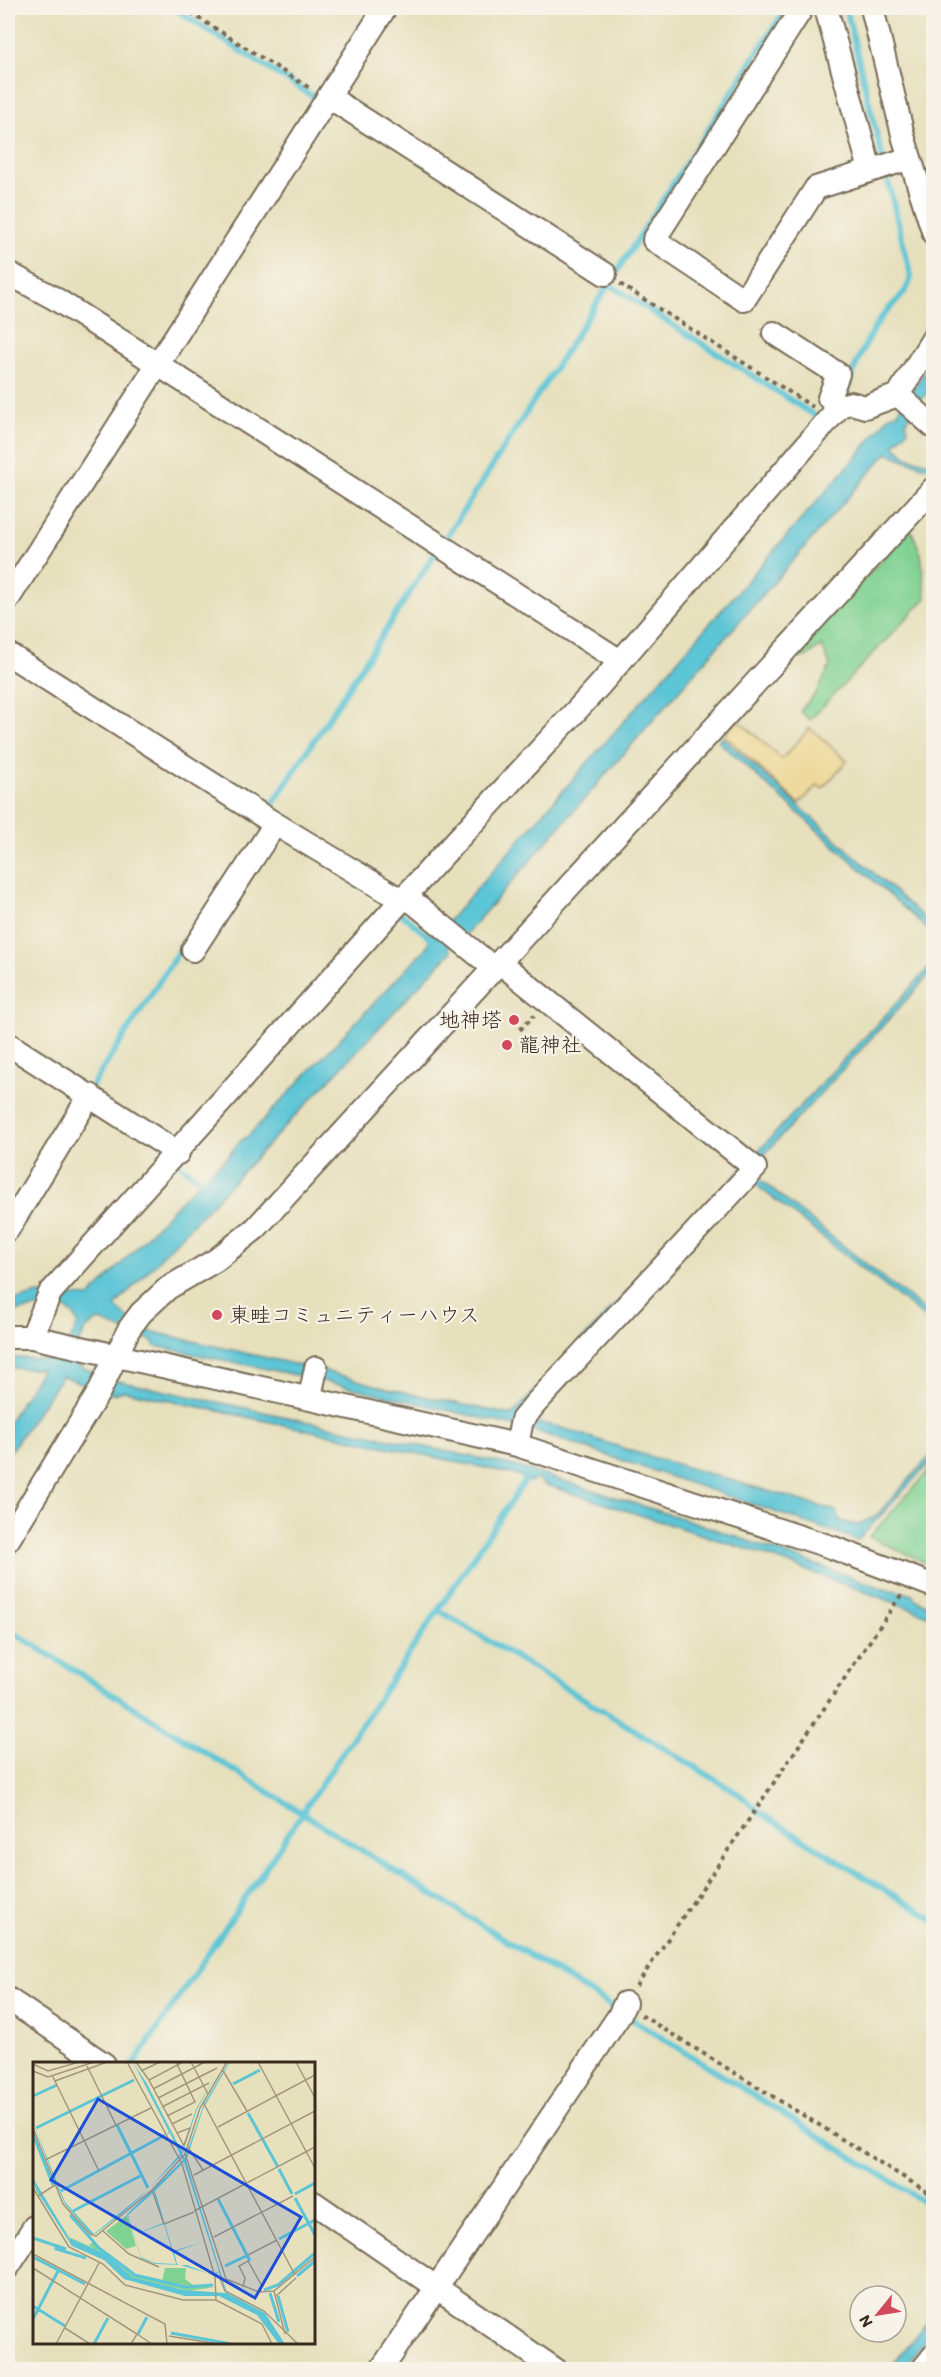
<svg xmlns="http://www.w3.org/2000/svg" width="941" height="2377" viewBox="0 0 941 2377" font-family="Itim,'Klee One',sans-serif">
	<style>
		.green { fill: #80d293; stroke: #5e7e58; stroke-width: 1.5 }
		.sand { fill: #eeda9e; stroke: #94825e; stroke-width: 1.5 }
		.water { fill: #5bc5d6; stroke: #4b787a; stroke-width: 1.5 }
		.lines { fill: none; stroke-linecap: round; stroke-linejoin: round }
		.stream { stroke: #5bc5d6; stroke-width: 6 }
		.minor-casing { stroke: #776a56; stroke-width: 26 }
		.path { stroke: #776a56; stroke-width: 4; stroke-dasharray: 4.5 4.5; stroke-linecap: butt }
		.minor { stroke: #fff; stroke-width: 22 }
		.poi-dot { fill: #d1495b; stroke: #f7f3e8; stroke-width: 2 }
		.labels { text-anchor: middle; stroke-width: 4.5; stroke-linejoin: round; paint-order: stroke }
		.poi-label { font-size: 21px; fill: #3b2a1e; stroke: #f7f3e8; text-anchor: start }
		.inset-river { fill: none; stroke: #5bc5d6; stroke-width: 3 }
		.inset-road { fill: none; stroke: #a2977d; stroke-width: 1.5 }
		.view { fill: #1d4ed8; fill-opacity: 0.15; stroke: #1d4ed8; stroke-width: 3 }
		.inset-edge { fill: none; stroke: #3b2a1e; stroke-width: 3 }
	</style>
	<rect width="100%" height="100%" fill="#f7f3e8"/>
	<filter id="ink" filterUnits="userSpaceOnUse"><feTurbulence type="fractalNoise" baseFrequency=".0167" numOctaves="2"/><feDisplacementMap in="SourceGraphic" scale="12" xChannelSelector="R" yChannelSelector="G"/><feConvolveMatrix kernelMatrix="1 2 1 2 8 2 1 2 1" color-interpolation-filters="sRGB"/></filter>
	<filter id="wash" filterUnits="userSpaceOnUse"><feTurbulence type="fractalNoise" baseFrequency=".008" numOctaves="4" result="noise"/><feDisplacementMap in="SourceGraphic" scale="24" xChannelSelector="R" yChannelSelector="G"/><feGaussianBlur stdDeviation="1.35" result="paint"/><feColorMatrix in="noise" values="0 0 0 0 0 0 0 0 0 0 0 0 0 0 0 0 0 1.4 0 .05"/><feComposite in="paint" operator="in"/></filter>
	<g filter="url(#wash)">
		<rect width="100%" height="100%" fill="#e7e0bd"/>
		<path class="green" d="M911,529L921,554L926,598L810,720L800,711L816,693L830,666L822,646L805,657H800L797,651Z
			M933,1466V1566L869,1537Z"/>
		<path class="sand" d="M738,720L782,759L810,728L847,761L822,789L818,785L799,804L724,735Z"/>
		<path class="water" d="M933,360V390L926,394L906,421L908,430L894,445L907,457L933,464V470L887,453L466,934L448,944L451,952L115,1306L140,1329L325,1371L389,1389L512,1415L933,964V971L752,1168L759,1179L933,1317V1324L755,1184L688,1234L535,1422L559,1427L638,1453L836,1511L841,1521L857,1525L875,1517L933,1453V1459L858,1540L532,1430L310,1378L155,1346L152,1341L98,1320L85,1330L72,1361C79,1371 93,1368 100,1377L515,1466L694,1522L891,1591L894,1590L913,1595L915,1599L933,1607V1617L762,1554L543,1484L539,1479L528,1482L520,1476L490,1469L125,1391L111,1394L62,1376L8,1455V1423L42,1369L8,1368V1357L56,1360L61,1358L78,1324L74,1315L58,1304L8,1313V1302L38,1294L89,1297C135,1252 176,1200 225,1159C234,1152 235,1142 247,1137L428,946L430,934L434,931L437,933L452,917L863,449L890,415L897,413Z
			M722,737L933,926V934L718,741Z
			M933,2314V2330L903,2369H889Z"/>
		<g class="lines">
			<path class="stream" d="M173,8L317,99
				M607,283L817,417
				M845,395C854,368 864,344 879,321C890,304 908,296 911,276L846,8
				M444,541L786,8
				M267,813L438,549
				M398,911L434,941
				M92,1086L186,940
				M174,1160L206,1185
				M8,1558L15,1545
				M440,1611L739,1794L762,1814L934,1920
				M8,1629L934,2208
				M134,2064L528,1476"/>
		</g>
	</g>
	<g filter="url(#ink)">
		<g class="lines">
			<g class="minor-casing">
				<path id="minor" d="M802,8L654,240L744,300L816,188L910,158
					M826,8L870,170
					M872,8L904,139L934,234
					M329,97L605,274
					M8,273L54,298L620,661
					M774,333L838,374L829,398L840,406
					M898,395L934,427
					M8,599L385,8
					M8,654L269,820L393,895L413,902L494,968
					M193,950L275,824
					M499,962L755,1168L535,1404L522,1420L517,1445
					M8,1044L178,1153
					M8,1229L90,1095
					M8,1337H32L517,1445L831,1547L934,1586
					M32,1337L50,1293L398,904L599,686L840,406L851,403L865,407L898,395L934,337
					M310,1397L316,1368
					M8,1540L99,1392L129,1329L141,1313L168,1288L216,1260L256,1228L934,488
					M8,1999L104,2064
					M314,2203L556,2370
					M8,2267L34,2227
					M381,2370L619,2016L625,2003
					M922,2370L934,2355"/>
			</g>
			<path class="path" d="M183,8L311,89
				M620,284L813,407
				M520,1030L534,1015
				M636,1986L901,1595
				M641,2015L934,2196"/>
			<use href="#minor" class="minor"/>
		</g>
	</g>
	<g class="poi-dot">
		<circle cx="514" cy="1020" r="6"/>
		<circle cx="507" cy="1045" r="6"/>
		<circle cx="217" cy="1315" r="6"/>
	</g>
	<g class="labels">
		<g class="poi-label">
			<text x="502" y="1027" text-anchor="end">地神塔</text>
			<text x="519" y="1052">龍神社</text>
			<text x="229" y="1322">東畦コミュニティーハウス</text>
		</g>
	</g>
	<g transform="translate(33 2062)">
		<rect width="282" height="282" fill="#e7e0bd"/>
		<path d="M9,132L36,175L61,186L56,183L60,180L97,211L150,225H182L156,229L99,215L73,192L36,176ZM94,153L103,184L93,187L73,169ZM132,206H153L152,217L163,225L129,219Z" fill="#80d293"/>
		<path d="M100,0L114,22L149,90L163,47L183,13L164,47L149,93L152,96L171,42L196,0H197L170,47L153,99L194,231L232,251L252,282H246L224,253L186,234H152L91,217L71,198L39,184L3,128L0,116L36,176L73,192L99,215L151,228L193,231L186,210L181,214L154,203L122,202L108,196L94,152L150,98L148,94L109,134L86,154L62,172H58L32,142L24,124L0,60L32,140L61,172L115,128L147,92L137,71L133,73L136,70L129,56ZM151,100L186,209L180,213L144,202L141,190L170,180L140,189L122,129ZM121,130L130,161L101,173L95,153ZM131,162L143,202L122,201L108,195L101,173Z" fill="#5bc5d6" fill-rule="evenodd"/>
		<path class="inset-river" d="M200,22L227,8M0,34L24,23M215,51L245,105M84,63L115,126M3,66L101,18M0,72L20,123M246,107L259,132M28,129L132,73M262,132L282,121M262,136L282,173M185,137L217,199M40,149L109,113M37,153L66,186L102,213L153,225L180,223M0,176L33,187M246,177L282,158M23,183V187L53,196M0,195L52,222M192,204L213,194M264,214L282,199M231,228L245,223L282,191M237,231L246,260M245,234L255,270M0,244L32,264M0,257L25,209M138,271L198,282M105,272L114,255M61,282L75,256"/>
		<path class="inset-road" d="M94,0L149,102L182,215L183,238M103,0L116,18M150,0L116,18L151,84M158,0L175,32M225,0L282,106M263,0L282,36M0,2L15,9L46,0M54,4L83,63M189,7L214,49M0,9L15,15L61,0M108,9L127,0M19,13L66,109M22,19L74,0M120,27L172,0M125,36L184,6M170,40L262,213M129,45L176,21M134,54L162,40L143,0M139,62L159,52M185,65L282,13M0,66L30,142L57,172L63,174L119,128L152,92L167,46L194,0M144,71L157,66L151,83M155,85L170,108M152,92L193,217L226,230L241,229L252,272M12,98L118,46M161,113L282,49M0,126L36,185L70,202L92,223L150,238H183L229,262L239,282M119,128L131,162L161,150M5,134L22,123M161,149L282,85M70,169L96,192L126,205M181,175L260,134M0,192L132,262L134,282M215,193L244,178M0,206L104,272L98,282M186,214L192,229L231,249L265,282M210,225L212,216L206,204L215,199L229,224L227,230M241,229L282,195M242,235L263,216M32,266L57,282M104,272L119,282M136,274L185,282M23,282L66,201"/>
		<path class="view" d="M65,37L268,155L222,236L18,118Z"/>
		<rect width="282" height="282" class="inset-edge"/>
	</g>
	<rect width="941" height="2377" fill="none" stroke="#f7f3e8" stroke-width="30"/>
	<g transform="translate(878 2314) rotate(240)"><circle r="28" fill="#f7f3e8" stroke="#aca397" stroke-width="1.5"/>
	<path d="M0-4.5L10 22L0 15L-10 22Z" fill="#d1495b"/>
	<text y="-9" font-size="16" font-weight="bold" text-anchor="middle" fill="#3b2a1e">N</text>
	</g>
</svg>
